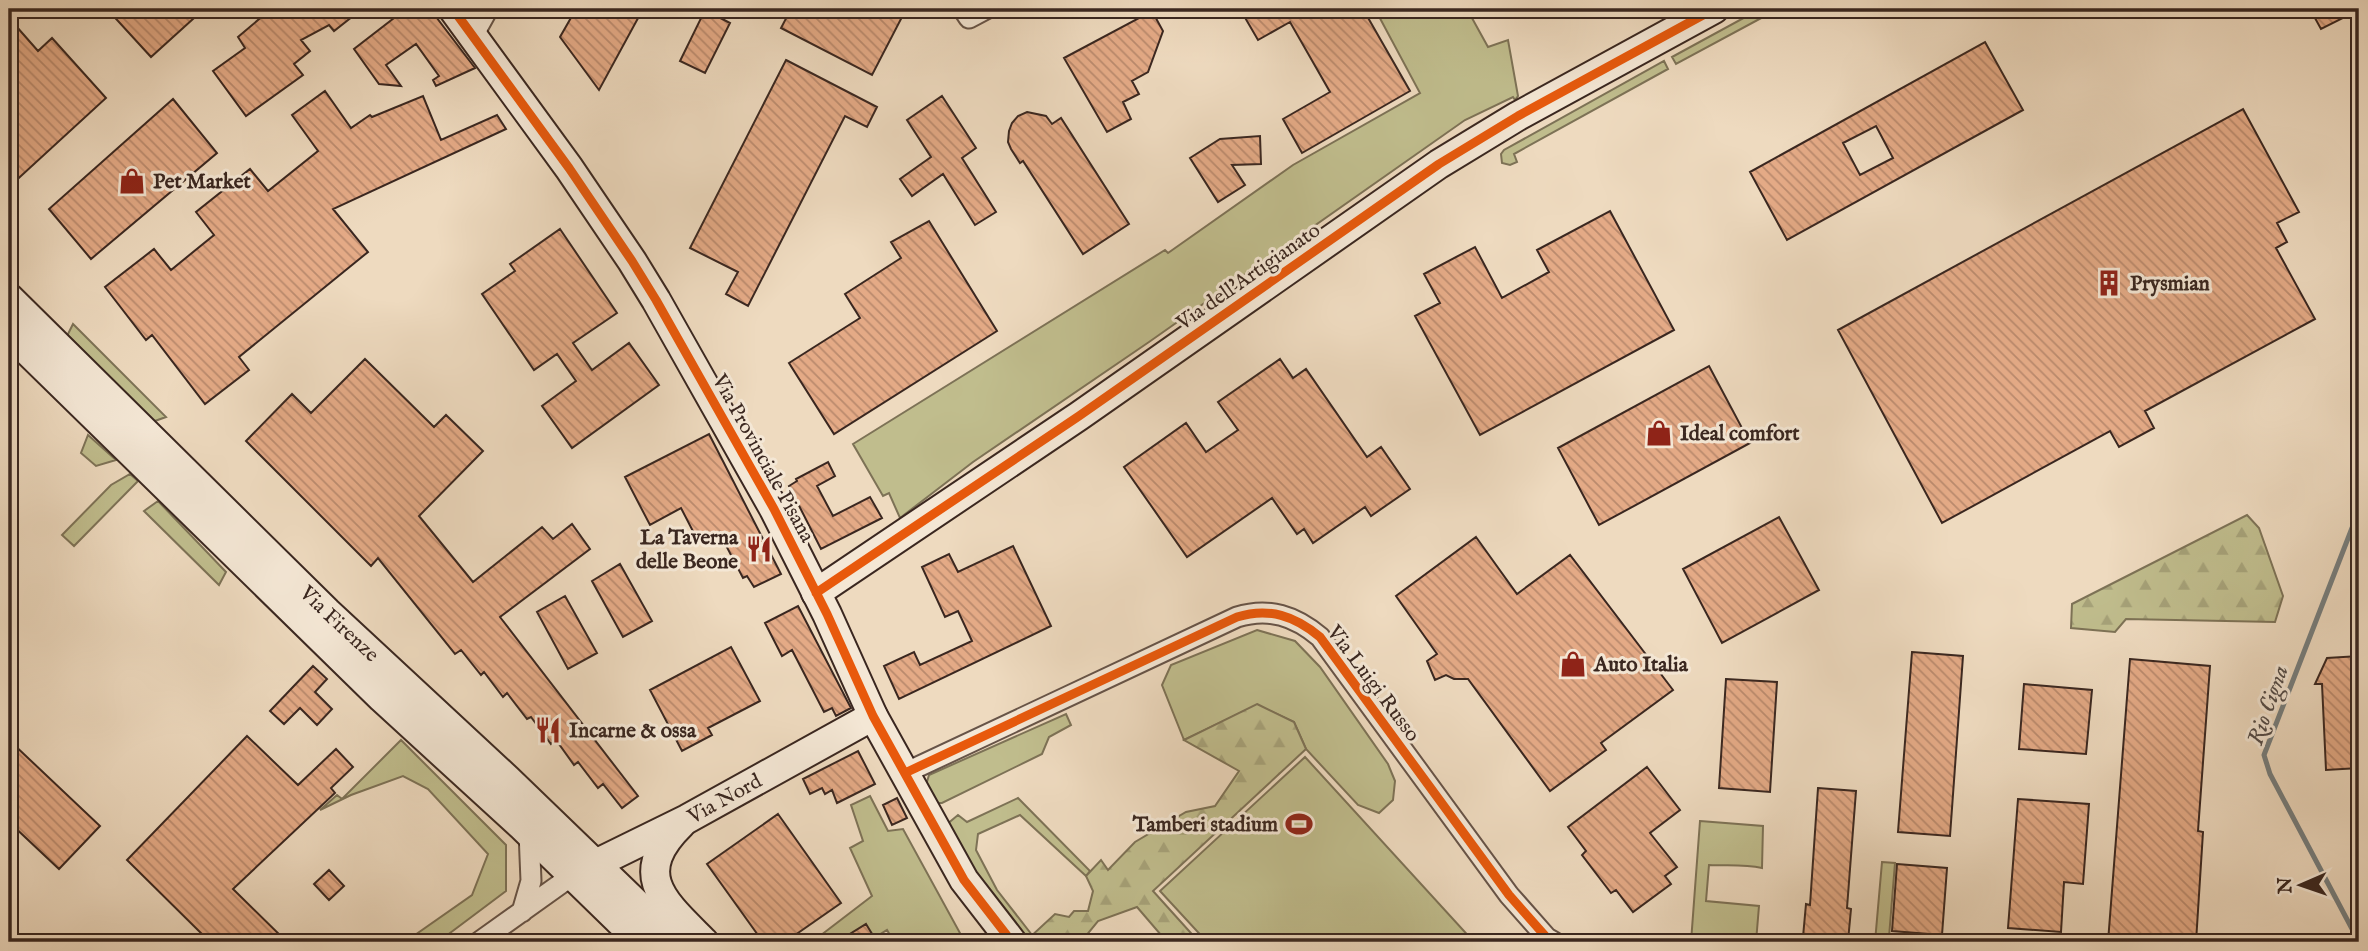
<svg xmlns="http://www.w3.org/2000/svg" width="2368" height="951" viewBox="0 0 2368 951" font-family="'IM FELL English',serif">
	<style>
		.grass { fill: #c0bd8d; stroke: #7d7256; stroke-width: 2 }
		.forest { fill: url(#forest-firs); stroke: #7d7256; stroke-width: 2 }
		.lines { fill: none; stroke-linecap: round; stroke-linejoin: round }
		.stream { stroke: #767e7e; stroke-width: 5 }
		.building { fill: url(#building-back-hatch); stroke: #3a2720; stroke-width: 2; fill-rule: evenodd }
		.street-casing { stroke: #675448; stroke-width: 23 }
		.secondary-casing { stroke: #3a2720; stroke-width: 32 }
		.street { stroke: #f4e7d5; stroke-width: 19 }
		.secondary { stroke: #f4e7d5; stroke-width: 28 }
		.cycleway-casing { stroke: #f4e7d5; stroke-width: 13 }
		.cycleway { stroke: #e8590c; stroke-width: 9 }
		.labels { text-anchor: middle; stroke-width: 6; stroke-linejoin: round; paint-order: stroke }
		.poi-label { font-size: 21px; font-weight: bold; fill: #3a2720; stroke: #f4e7d5; text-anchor: start }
		.street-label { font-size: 21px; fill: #3a2720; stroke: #f4e7d5 }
		.water-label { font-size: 23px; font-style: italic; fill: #534b47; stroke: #f4e7d5 }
	</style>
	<defs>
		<pattern id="forest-firs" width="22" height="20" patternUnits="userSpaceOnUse" patternTransform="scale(1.75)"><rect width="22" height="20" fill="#c0bd8d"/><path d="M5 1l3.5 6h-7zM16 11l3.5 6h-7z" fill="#a6a279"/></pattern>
		<pattern id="building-back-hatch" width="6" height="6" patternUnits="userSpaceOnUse" patternTransform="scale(1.75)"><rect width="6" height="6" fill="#e4aa86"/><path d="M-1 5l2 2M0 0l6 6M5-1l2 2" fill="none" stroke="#ba8a6d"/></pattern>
	</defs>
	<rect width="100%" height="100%" fill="#eedabf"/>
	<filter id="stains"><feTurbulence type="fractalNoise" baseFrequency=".00286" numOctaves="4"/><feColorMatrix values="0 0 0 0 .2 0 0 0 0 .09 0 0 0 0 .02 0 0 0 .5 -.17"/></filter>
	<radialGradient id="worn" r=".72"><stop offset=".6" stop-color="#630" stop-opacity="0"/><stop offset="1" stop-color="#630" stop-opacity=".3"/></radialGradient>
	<path class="grass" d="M1375,9H1467L1488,47L1508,40L1518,96L1515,100L1513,97L1465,120L1149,342L973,462L900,518L889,493L883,496L853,444L1165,250L1168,253L1293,165L1420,93Z
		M1760,9H1778L1676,64L1672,57Z
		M1664,61L1668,69L1514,154L1517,162L1510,165L1502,163L1501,154L1504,150Z
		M73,324L166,417L152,422L66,338Z
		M88,435L116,460L96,466L81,453Z
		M130,474L138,481L74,546L62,535L111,485Z
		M158,501L226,572L219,585L144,511Z
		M1257,630L1295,641L1320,667L1388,764L1395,781L1393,800L1379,813L1358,805L1306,749L1294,722L1257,705L1184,740L1162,685L1171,665Z
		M1066,714L1071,725L1049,737L1042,754L942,803H937L926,785L929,775Z
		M401,740L506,845V891L438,942H405L472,895L488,854L428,789L403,776L351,795L320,810L337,795L342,799Z
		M1305,757L1474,942H1207L1160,891Z
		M870,796L888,831L903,829L961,935L967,942H894L887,930L874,938L866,925L837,942H812L872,896L850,848L863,841L851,805Z
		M1018,798L1090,871L1086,876L1020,815L978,834L976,850L997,890L1032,935L1023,942L987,898L946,825L958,815L967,822Z
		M1700,821L1763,826L1762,868C1744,864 1728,866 1709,865L1706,901L1759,906L1756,942H1691Z
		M1882,862L1895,863L1889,937L1941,942H1875Z"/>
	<path class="forest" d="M2247,515L2259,528L2283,596L2275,622L2126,619L2115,632L2071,628L2072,604Z
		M1257,704L1294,722L1306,749L1153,891L1199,942H1167L1137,907L1098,921L1081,942H1031L1028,939L1055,914L1069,917L1074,911H1088L1093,891L1086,876L1101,860L1108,870L1135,842L1186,812L1215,806L1239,771L1184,740Z"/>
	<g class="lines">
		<path class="stream" d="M2359,942L2270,774L2264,755L2359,510"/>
	</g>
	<path class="building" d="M107,9H204L151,57Z
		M271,9H362L334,31L329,25L301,40L310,51L294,64L303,75L246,116L213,71L245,48L238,37Z
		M388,9H430L475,68L436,86L433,80L439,76L416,44L386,65L401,86L379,84L354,49L394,18Z
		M576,9H643L599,90L560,37Z
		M791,9H885L902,17L872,75L781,28Z
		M1240,9H1363L1410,91L1302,153L1283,119L1330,92L1290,22L1258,40Z
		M2310,9H2359V10L2321,29Z
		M705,10L730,23L705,73L680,61Z
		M1152,11L1163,31L1148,72L1132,81L1139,94L1123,102L1131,119L1107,132L1064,58Z
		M9,18L38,51L52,38L106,98L9,187Z
		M1985,42L2023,110L1787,240L1750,172ZM1876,126L1893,158L1860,175L1843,143Z
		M786,60L877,107L867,127L845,116L748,306L726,294L738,272L690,248Z
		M325,91L351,128L370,115L372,117L423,96L441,140L497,115L506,129L333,209L368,252L239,357L249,370L205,404L152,335L146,340L105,287L154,249L171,270L214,235L196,212L250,169L268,191L318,151L292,115Z
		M942,96L976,148L962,158L996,212L975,225L943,174L912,196L900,179L931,157L907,120Z
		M173,99L217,153L91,259L49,209Z
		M2243,109L2299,212L2277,223L2287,242L2276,248L2315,319L2145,411L2154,428L2119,447L2110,431L1942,523L1838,330Z
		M1027,112L1046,116L1052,124L1061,118L1129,224L1083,254L1023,161L1020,163L1011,149L1008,142L1009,131L1012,123L1018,116Z
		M1260,136L1261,164L1232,165L1245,185L1218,202L1190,158L1220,139Z
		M1610,211L1674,330L1480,435L1415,316L1440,303L1424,274L1475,247L1502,298L1549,272L1537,250Z
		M929,221L997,331L834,434L789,363L860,318L845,294L901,258L891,242Z
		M560,229L617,313L573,343L592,370L629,343L659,385L572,448L542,406L576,381L557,354L534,370L482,294L515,271L510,264Z
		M365,359L434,427L446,415L483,451L419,516L473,582L542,527L553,539L572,524L590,549L500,617L638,796L622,808L603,784L598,788L578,762L574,765L556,740L551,744L531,717L527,719L507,693L503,697L484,672L481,675L461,650L455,654L378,558L371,566L246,441L292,394L311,413Z
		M1280,359L1293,378L1306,369L1367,457L1381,447L1410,489L1371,516L1365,507L1313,543L1304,529L1297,534L1272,498L1187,557L1124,467L1186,423L1206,452L1238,430L1218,402Z
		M1709,366L1750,443L1599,525L1558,448Z
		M709,434L781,574L754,587L747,576L743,578L719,532L699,543L681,508L650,525L625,477Z
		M828,462L835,476L817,486L833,516L870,497L882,518L821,549L789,486L797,481L796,479Z
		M1779,517L1819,590L1722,643L1683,569Z
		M1476,537L1517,594L1570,555L1673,690L1601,743L1606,750L1550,791L1468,679H1454L1446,675L1435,680L1427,661L1437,654L1396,596Z
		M1013,546L1051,626L899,699L884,666L914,652L920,665L972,641L958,611L945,617L922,567L949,554L958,572Z
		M620,564L652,621L623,637L592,581Z
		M565,596L597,653L568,669L537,612Z
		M798,606L851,708L836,716L832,708L824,712L792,650L782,656L765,623Z
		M731,647L760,701L708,728L712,735L682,751L650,690Z
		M1912,652L1963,656L1950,836L1898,832Z
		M2359,656V768L2326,770L2322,684H2315L2327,658Z
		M2130,659L2210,666L2198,831L2203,832L2196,942H2108Z
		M313,666L327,679L315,692L332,709L317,725L300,708L284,724L270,711Z
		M1726,679L1777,682L1770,792L1719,788Z
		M2024,684L2092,690L2086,754L2019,749Z
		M247,736L298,785L336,749L353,767L331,788L335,793L233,889L287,942H210L127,860Z
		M9,740L100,826L59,869L9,822Z
		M858,751L875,784L837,803L832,790L825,794L822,788L810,794L803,779Z
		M1647,767L1680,810L1650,833L1677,867L1665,876L1671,884L1633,912L1616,890L1611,893L1582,855L1586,851L1568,827Z
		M1818,788L1856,791L1847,908L1851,909L1848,941L1803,937L1806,904L1810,905Z
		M897,798L907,818L892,825L883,805Z
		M2018,799L2089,804L2083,884L2064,882L2061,932L2008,928Z
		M778,814L841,903L785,942H763L707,864Z
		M1897,864L1947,868L1942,935L1892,931Z
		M329,870L344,886L329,900L314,884Z
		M866,924L877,942H837Z"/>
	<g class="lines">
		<g class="street-casing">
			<path id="street" d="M963,9L969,18L986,9
				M473,36L488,9
				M905,773L1237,617C1269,607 1295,616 1320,637L1509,895L1547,938L1554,942
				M522,912L531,881L529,832
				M479,942L573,875"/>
		</g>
		<g class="secondary-casing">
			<g id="secondary">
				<path d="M453,9L569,168L632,261L656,300L774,509L827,614L873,716L964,880L1012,942"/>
				<path id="s1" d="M9,298L327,612L507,779L676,942"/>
				<path d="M9,333L382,698L523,827L641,942"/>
				<path d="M816,593L1079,416L1439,164L1518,116L1714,9"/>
				<path d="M681,824C629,875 665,903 704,942"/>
				<path id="s2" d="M579,872L687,819L873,716"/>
			</g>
		</g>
		<use href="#street" class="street"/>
		<use href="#secondary" class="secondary"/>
		<g class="cycleway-casing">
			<path id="cycleway" d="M453,9L569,168L632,261L656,300L774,509L827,614L873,716L964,880L1012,942
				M816,593L1079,416L1439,164L1518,116L1714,9
				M905,773L1237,617C1269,607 1295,616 1320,637L1509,895L1547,938L1554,942"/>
		</g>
		<use href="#cycleway" class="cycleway"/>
	</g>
	<defs>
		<g id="shop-bare" transform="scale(2.1)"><path d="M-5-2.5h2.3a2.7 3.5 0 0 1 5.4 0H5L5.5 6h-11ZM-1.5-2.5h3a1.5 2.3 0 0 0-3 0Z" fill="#8f2418" stroke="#f4e7d5" stroke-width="2.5" paint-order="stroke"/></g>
		<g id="building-bare" transform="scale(2.1)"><path d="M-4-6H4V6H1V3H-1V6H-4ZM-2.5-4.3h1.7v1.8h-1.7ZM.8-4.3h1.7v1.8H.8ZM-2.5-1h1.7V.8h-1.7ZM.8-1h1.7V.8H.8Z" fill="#8f2418" stroke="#f4e7d5" stroke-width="2.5" paint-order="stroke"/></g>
		<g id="restaurant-bare" transform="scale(2.1)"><path d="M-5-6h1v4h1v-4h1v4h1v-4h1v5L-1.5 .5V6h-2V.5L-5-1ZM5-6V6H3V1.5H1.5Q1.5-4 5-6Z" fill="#8f2418" stroke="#f4e7d5" stroke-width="2.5" paint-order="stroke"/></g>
		<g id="stadium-bare" transform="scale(2.1)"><path d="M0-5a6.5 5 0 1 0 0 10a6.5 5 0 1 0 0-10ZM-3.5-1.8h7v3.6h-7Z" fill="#8f2418" stroke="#f4e7d5" stroke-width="2.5" paint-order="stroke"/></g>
	</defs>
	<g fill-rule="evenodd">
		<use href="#shop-bare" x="132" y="181"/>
		<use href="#building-bare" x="2109" y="283"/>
		<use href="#shop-bare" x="1659" y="433"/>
		<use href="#restaurant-bare" x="759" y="549"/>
		<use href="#shop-bare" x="1573" y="664"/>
		<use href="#restaurant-bare" x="548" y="730"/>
		<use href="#stadium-bare" x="1299" y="824"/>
	</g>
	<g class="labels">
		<g class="poi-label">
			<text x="153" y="188">Pet Market</text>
			<text x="2130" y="290">Prysmian</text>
			<text x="1680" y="440">Ideal comfort</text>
			<text x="738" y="544" text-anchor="end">La Taverna<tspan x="738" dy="24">delle Beone</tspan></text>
			<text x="1594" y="671">Auto Italia</text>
			<text x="569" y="737">Incarne &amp; ossa</text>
			<text x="1278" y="831" text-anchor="end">Tamberi stadium</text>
		</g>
		<g class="street-label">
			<text transform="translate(1248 276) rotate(-35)" y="7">Via dell'Artigianato</text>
			<text transform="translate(764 458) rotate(61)" y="7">Via Provinciale Pisana</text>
			<text dy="7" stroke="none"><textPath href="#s1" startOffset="464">Via Firenze</textPath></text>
			<text transform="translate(1374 683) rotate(53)" y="7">Via Luigi Russo</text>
			<text dy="7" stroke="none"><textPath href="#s2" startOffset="163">Via Nord</textPath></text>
		</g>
		<g class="water-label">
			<text transform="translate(2267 705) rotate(-71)" y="8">Rio Cigna</text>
		</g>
	</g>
	<rect width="2368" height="951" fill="none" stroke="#eedabf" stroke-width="35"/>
	<rect x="10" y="10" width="2347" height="930" fill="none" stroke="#3a2720" stroke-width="3.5"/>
	<rect x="18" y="18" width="2333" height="916" fill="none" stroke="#3a2720" stroke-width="2"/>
	<g transform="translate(2301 885) rotate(268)" stroke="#f4e7d5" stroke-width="5" paint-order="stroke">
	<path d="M0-5L12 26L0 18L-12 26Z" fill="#3a2720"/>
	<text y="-10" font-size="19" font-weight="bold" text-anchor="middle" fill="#3a2720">N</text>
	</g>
	<rect width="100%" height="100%" filter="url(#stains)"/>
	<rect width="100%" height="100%" fill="url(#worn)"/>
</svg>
